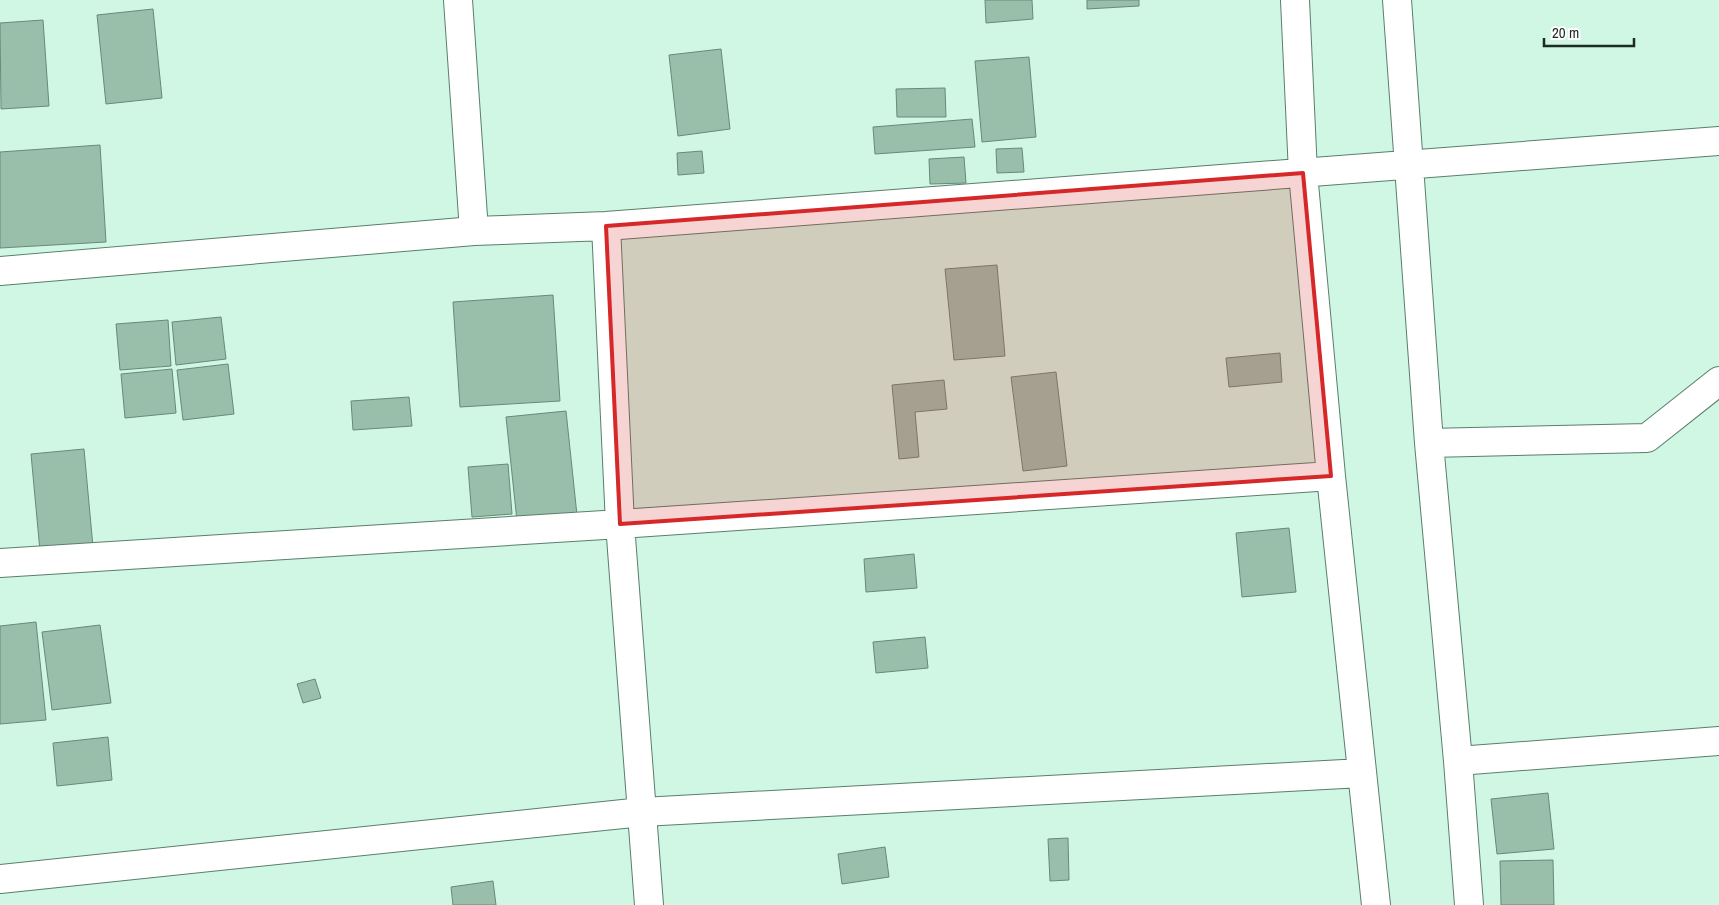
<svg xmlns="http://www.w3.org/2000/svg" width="1719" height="905" viewBox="0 0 1719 905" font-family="'Archivo Narrow',sans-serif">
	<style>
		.building { fill: #99bfab; stroke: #668a78 }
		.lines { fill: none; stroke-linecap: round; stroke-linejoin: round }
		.minor-casing { stroke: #5a7e6c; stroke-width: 30 }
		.minor { stroke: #fff; stroke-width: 28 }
		.marked { fill: #d62828; fill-opacity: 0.2; stroke: #d62828; stroke-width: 4; stroke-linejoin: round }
	</style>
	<rect width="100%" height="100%" fill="#d0f7e3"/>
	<path class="building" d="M985,0H1032L1033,19L986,23Z
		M1087,0H1139V6L1087,9Z
		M153,9L162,98L106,104L97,15Z
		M43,20L49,106L1,109L0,23Z
		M721,49L730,129L678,136L669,55Z
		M1029,57L1036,137L982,142L975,61Z
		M945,88L946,117H897L896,89Z
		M972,119L975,147L875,154L873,127Z
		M100,145L106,242L0,248V152Z
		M1022,148L1024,172L997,173L996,149Z
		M702,151L704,173L678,175L677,153Z
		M964,157L966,183L930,184L929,159Z
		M997,265L1005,356L954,360L945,269Z
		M553,295L560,401L460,407L453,302Z
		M221,317L226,359L176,365L172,322Z
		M168,320L171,366L120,370L116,324Z
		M1280,353L1282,382L1229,387L1226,358Z
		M228,364L234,414L183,420L177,370Z
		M172,369L176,413L125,418L121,374Z
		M1056,372L1067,466L1023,471L1011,377Z
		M944,380L947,409L915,412L919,457L899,459L892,385Z
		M409,397L412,426L353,430L351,401Z
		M566,411L577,515L517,521L506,417Z
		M84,449L93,547L40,551L31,454Z
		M508,464L512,514L472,517L468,467Z
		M1289,528L1296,592L1242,597L1236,533Z
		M914,554L917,588L866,592L864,559Z
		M36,622L46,720L0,724V626Z
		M100,625L111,703L52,710L42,632Z
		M925,637L928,668L876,673L873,642Z
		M315,679L321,698L303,703L297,684Z
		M108,737L112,780L57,786L53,743Z
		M1548,793L1554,849L1497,854L1491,799Z
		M1068,838L1069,880L1050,881L1048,839Z
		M885,847L889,877L842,884L838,854Z
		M1553,860L1554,905H1501L1500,861Z
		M493,881L496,905H453L451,887Z"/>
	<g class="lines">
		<g class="minor-casing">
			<path id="minor" d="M458,0L474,231
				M1295,0L1303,173L1331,476L1376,905
				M1397,0L1429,443L1458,761L1469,905
				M606,226L620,524L649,905
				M0,271L474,231L606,226L1719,141
				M1429,443L1647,438L1719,381
				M0,563L620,524L1331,476
				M1458,761L1719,741
				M0,879L642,812L1362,773"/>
		</g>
		<use href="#minor" class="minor"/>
	</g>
	<path class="marked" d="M1303,173L1331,476L620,524L606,226Z"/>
	<path d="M1544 38v8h90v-8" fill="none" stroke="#1c2b23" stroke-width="2.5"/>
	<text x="1552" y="38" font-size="15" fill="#1c2b23" stroke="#ffffff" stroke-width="4" paint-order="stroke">20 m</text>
</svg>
